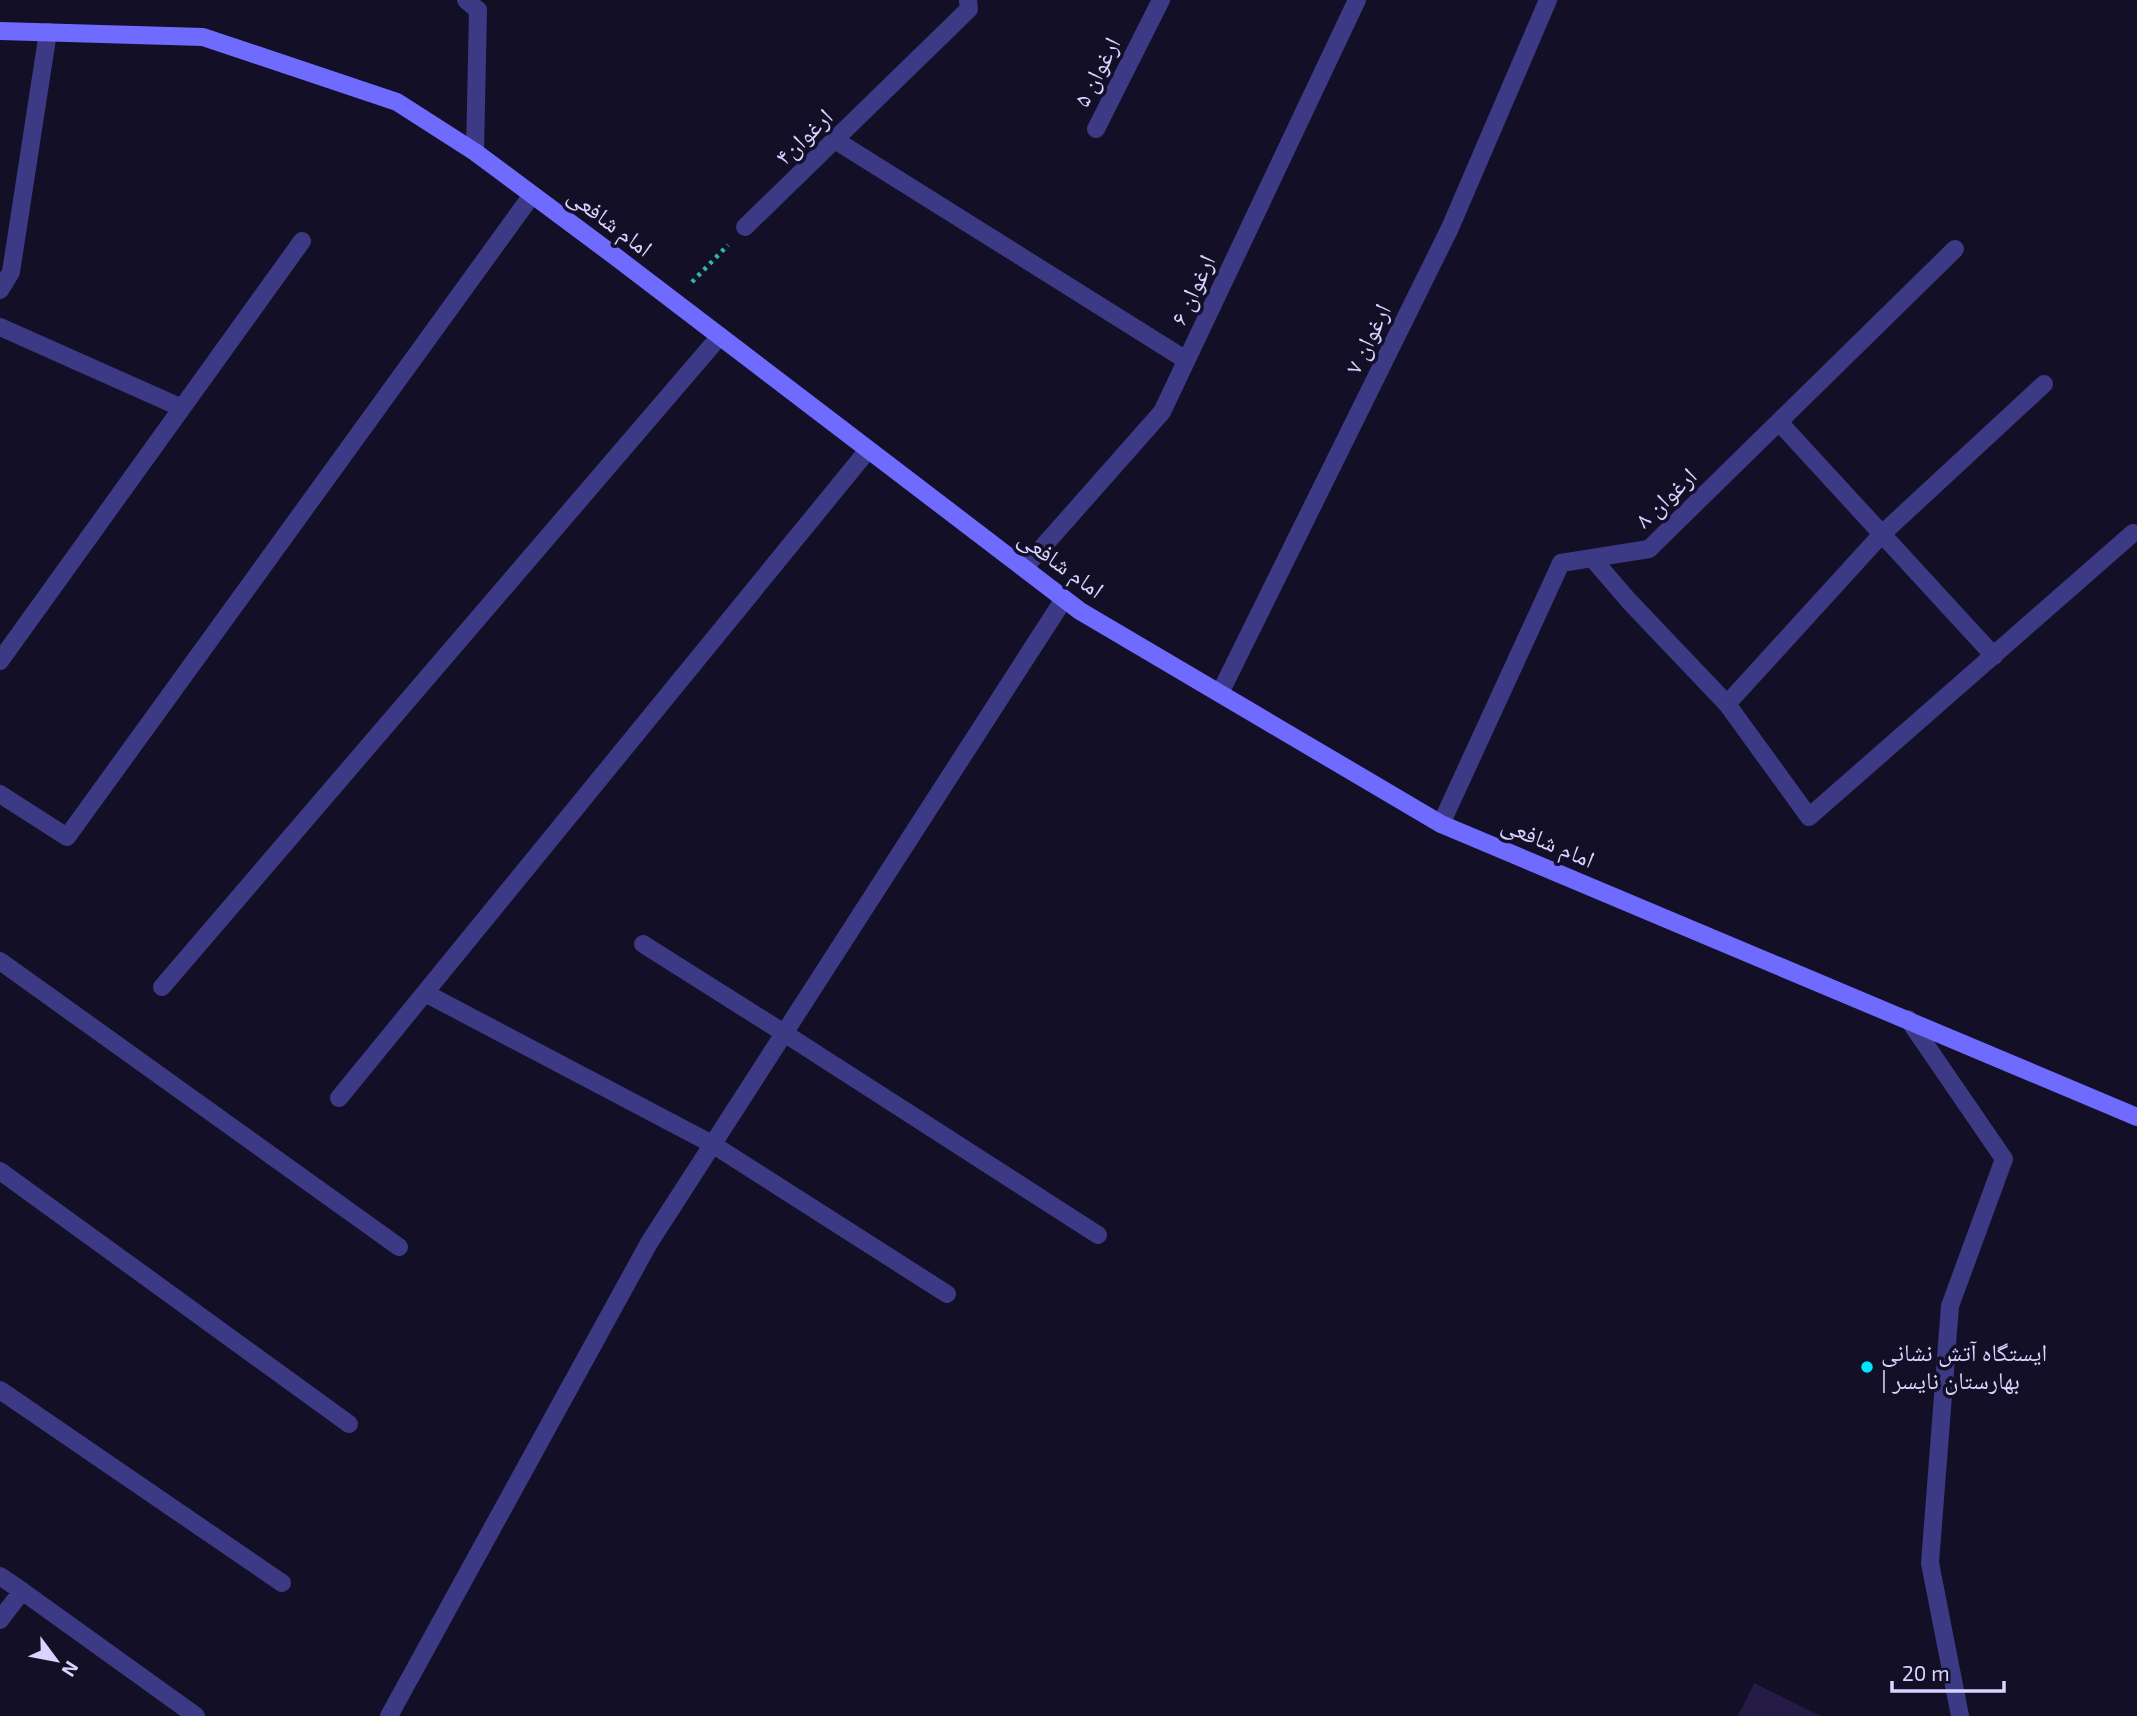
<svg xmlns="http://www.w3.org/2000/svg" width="2137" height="1716" viewBox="0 0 2137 1716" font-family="'Exo 2','Noto Naskh Arabic',sans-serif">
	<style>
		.building { fill: #241b47 }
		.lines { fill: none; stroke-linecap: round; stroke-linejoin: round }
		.path { stroke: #2fb8b0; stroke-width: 4.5; stroke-dasharray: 3.5 5; stroke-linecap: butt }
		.minor { stroke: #3d3a85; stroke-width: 18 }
		.secondary { stroke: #6f6bff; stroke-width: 18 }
		.poi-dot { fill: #00e5ff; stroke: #130f26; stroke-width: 2.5 }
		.labels { text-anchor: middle; stroke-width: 7; stroke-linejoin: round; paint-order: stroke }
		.street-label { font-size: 24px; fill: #d9d4ff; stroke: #130f26 }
		.poi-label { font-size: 24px; fill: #d9d4ff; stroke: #130f26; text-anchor: start }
	</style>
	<rect width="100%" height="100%" fill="#130f26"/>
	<path class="building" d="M1754,1683L1821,1716H1738Z"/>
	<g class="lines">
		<path class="path" d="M692,282L728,245"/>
		<path class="minor" d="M466,0L478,10L475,152
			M1096,129L1161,0
			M835,140L1186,360
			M745,227L969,9L968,0
			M0,290L11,272L48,32
			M0,327L182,408
			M1779,422L1994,656
			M1592,558L1629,601L1727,704L1809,817L2133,533
			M1024,568L1162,412L1357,0
			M0,661L302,241
			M1220,693L1450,228L1548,0
			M1727,704L1882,534L2044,384
			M0,794L67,837L532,195
			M1441,824L1561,563L1649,549L1955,249
			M643,944L784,1033L1098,1235
			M0,961L399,1247
			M162,987L720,336
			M425,993L712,1144L947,1294
			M1908,1019L2004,1159L1950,1306L1930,1563L1960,1716
			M339,1098L868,450
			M0,1171L349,1424
			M0,1390L282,1583
			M0,1576L22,1591L0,1620
			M22,1591L196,1716
			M389,1716L649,1243L1064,599"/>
		<path class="secondary" d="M0,31L203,37L397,102L475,152L616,257L1080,611L1441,824L2137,1117"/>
	</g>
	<circle class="poi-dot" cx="1867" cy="1367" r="7"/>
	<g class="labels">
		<g class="street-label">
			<text transform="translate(1097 72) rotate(-63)" y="8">ارغوان ۵</text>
			<text transform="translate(804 137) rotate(-44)" y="8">ارغوان۴</text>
			<text transform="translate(610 222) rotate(37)" y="8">امام شافعی</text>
			<text transform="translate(1193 290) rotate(-65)" y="8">ارغوان ۶</text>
			<text transform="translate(1368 339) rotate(-64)" y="8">ارغوان ۷</text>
			<text transform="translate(1666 498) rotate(-44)" y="8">ارغوان ۸</text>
			<text transform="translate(1061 564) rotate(36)" y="8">امام شافعی</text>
			<text transform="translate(1548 842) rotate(23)" y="8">امام شافعی</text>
		</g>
		<g class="poi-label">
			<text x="1881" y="1361">ایستگاه آتش نشانی<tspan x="1881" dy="28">| بهارستان نایسر</tspan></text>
		</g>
	</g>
	<g transform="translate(56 1660) rotate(122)" stroke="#130f26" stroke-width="5" paint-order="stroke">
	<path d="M0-5L12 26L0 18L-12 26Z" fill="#d9d4ff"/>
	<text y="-10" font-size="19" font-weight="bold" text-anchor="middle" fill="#d9d4ff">N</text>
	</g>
	<path d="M1892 1681v10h112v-10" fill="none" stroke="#d9d4ff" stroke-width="3.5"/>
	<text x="1902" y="1681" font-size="21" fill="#d9d4ff" stroke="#130f26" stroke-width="5" paint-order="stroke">20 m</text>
</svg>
